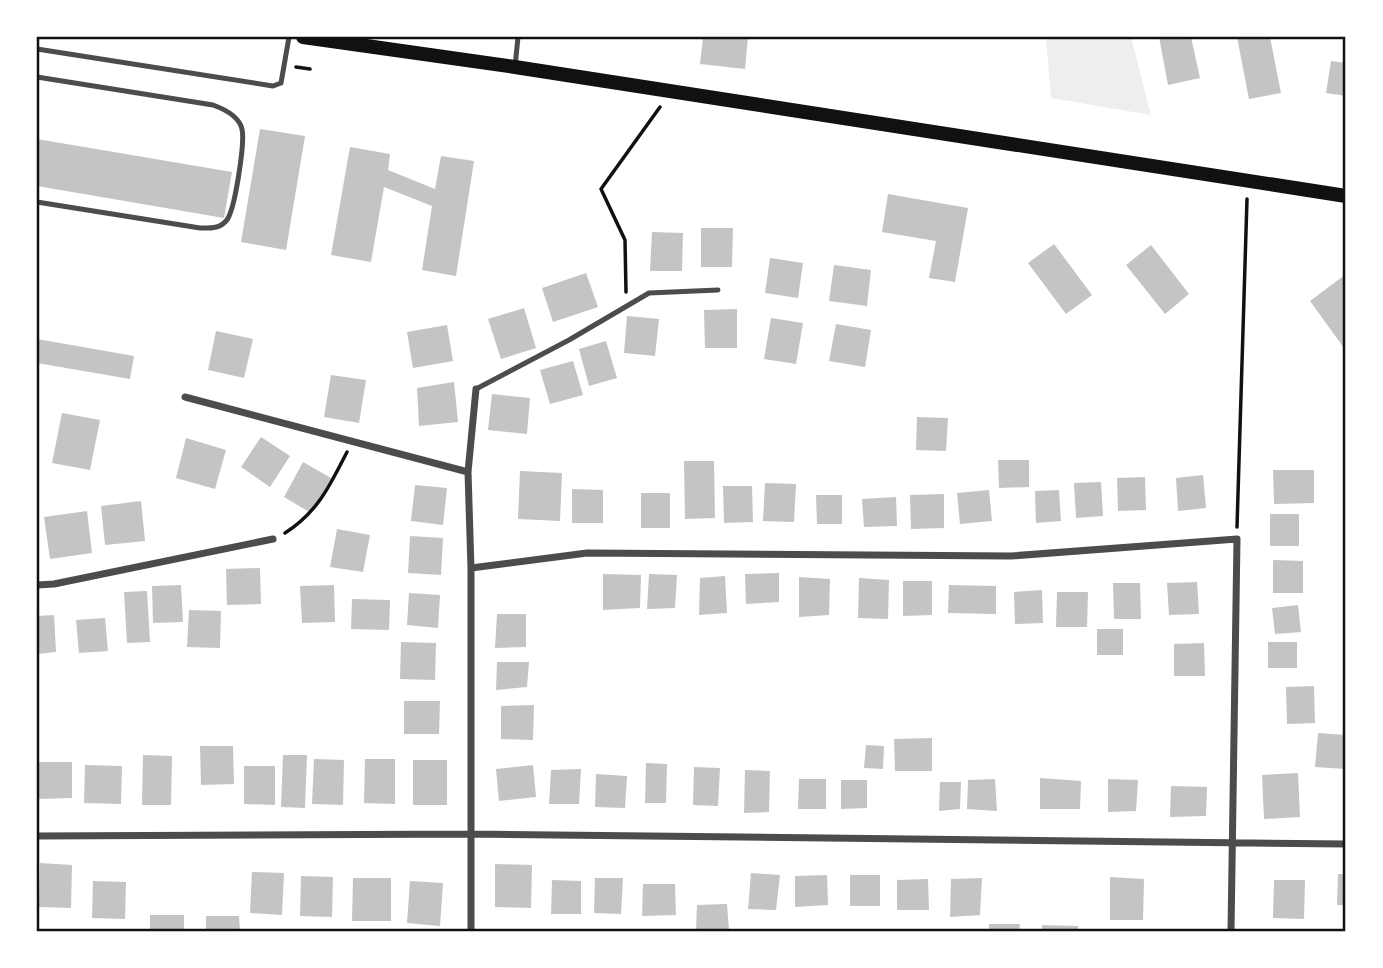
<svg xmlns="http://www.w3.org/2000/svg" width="1383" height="968" viewBox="0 0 1383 968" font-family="Overpass,sans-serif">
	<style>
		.green { fill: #eee }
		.building { fill: #c4c4c4 }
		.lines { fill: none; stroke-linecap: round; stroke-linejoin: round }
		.path { stroke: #111; stroke-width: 3.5 }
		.service { stroke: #4c4c4c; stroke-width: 5 }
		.minor { stroke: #4c4c4c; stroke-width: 7 }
		.secondary { stroke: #111; stroke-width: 14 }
		.neatline { fill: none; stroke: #111; stroke-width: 2.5 }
	</style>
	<rect width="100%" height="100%" fill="#fff"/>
	<path class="green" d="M1046,37H1131L1151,115L1051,98Z"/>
	<path class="building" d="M703,37H748L745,69L700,64Z
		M1159,37H1191L1200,78L1168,85Z
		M1237,37H1270L1281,93L1249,99Z
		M1331,61L1346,63V96L1326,93Z
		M260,129L305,136L286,250L241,242Z
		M37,139L232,172L224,218L37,186Z
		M350,147L390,154L388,170L435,189L441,156L474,161L456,276L422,270L432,206L384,187L371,262L331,255Z
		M888,194L968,208L955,282L929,278L936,241L882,232Z
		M701,228H733L732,267H701Z
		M652,232L683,233L682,271H650Z
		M1054,244L1092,295L1066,314L1028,263Z
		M1151,245L1189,294L1165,314L1126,265Z
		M770,258L803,263L798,298L765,293Z
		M834,265L871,270L867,306L829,301Z
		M586,273L598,307L553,322L542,288Z
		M1346,274V346L1344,348L1310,301Z
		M524,308L536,348L501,359L488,319Z
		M737,309V348H705L704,310Z
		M627,316L659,319L655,356L624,353Z
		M771,318L803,323L796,364L764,359Z
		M836,324L871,330L865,367L829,361Z
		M447,325L453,361L413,368L407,332Z
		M216,331L253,339L244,378L208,370Z
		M37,339L134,356L130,379L37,363Z
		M606,341L617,378L589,386L579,349Z
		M573,361L583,395L550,404L540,370Z
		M331,375L366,380L359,423L324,417Z
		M454,382L458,422L419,426L417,388Z
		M492,394L530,398L527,434L488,430Z
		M62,413L100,420L90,470L52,463Z
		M917,417L948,418L946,451L916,450Z
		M261,437L290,456L270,487L241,467Z
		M186,438L226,450L215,489L176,478Z
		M998,460H1029V487L999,488Z
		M684,461H714L715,518L685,519Z
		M303,462L331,478L311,513L284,497Z
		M1273,470H1314V503L1274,504Z
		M520,471L562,473L560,521L518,519Z
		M1203,475L1206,508L1178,511L1176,478Z
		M1145,477L1146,510L1118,511L1117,478Z
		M1101,482L1103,516L1076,518L1074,483Z
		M765,483L796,484L794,522L763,521Z
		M415,485L447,488L443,525L411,521Z
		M723,486H752L753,522L724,523Z
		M572,489L603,490V523H572Z
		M989,490L992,521L960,524L957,493Z
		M1059,490L1061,521L1036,523L1035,491Z
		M641,493H670V528H641Z
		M944,494V528L911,529L910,495Z
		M816,495H842V524H817Z
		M896,497L897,526L864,527L862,499Z
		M141,501L145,541L105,545L101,506Z
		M87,511L92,553L50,559L44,517Z
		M1270,514H1299V546H1270Z
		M337,529L370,535L363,572L330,567Z
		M410,536L443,538L441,575L408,573Z
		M1273,560L1303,561V593H1273Z
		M260,568L261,604L227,605L226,569Z
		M779,573V602L746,604L745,574Z
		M603,574L641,575L640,608L603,610Z
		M649,574L677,575L675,608L647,609Z
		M725,576L727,613L699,615L700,578Z
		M799,577L830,579L829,615L799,617Z
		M859,578L889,580L888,619L858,618Z
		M903,581H932V615L903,616Z
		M1197,582L1199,614L1169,615L1167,583Z
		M1113,583H1140L1141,619H1114Z
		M181,585L183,622L153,623L152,586Z
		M334,585L335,622L302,623L300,586Z
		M949,585L996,586V614L948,613Z
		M1042,590L1043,623L1015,624L1014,592Z
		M147,591L150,642L127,643L124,592Z
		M1057,592H1088L1087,627H1056Z
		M409,593L440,595L438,628L407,625Z
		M352,599L390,600L389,630L351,629Z
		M1298,605L1301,632L1275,634L1272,608Z
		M189,610L221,611L220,648L187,647Z
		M497,614H526V647L495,648Z
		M54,615L56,652L37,654V616Z
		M105,618L108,651L79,653L76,620Z
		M1097,629H1123V655H1097Z
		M401,642L436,643L435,680L400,679Z
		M1268,642H1297V668H1268Z
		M1204,643L1205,676H1174V644Z
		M497,662H529L527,687L496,690Z
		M1314,686L1315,723L1287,724L1286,687Z
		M404,701H440L439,734H404Z
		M534,705L533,740L501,739V706Z
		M1318,733L1346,735V769L1315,767Z
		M932,738V771H895L894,739Z
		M866,745L884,746L883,769L864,768Z
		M200,746H233L234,784L201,785Z
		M143,755L172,756L171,805H142Z
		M283,755H307L305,808L281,807Z
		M314,759L344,760L343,805L312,804Z
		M365,759H395V804L364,803Z
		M413,760H447V805H413Z
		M38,762H72V798L38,799Z
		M646,763L667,764L666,803H645Z
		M85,765L122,766L121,804L84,803Z
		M533,765L536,797L499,801L496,769Z
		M244,766H275V805L244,804Z
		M694,767L720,768L718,806L693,805Z
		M581,769L579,804H549L551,770Z
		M745,770L770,771L769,812L744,813Z
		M1298,773L1300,817L1264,819L1262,775Z
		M596,774L627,776L625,808L595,807Z
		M1040,778L1081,781L1080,809H1040Z
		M799,779H826V809H798Z
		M995,779L997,811L967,809L968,780Z
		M1108,779L1138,780L1136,811L1108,812Z
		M841,780H867V808L841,809Z
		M940,782H961L960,809L939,811Z
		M1171,786L1207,787L1206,816L1170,817Z
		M40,863L72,865L71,908L39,907Z
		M495,864L532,865L531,908L495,907Z
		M252,872L284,873L282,915L250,913Z
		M751,873L780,875L776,910L748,909Z
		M1338,874H1346V905H1337Z
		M827,875L828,905L795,907V876Z
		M850,875H880V906H850Z
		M301,876L333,877L332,917L300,916Z
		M1110,877L1144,879L1143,920H1110Z
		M353,878H391V921H352Z
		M595,878H623L621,914L594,913Z
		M982,878L980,915L950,917L951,879Z
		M928,879L929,910H897V880Z
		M552,880L581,881V914H551Z
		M1274,880H1305L1304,919L1273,918Z
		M93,881L126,882L125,919L92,918Z
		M410,881L443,883L440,926L407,923Z
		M643,884H675L676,915L642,916Z
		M727,904L729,931H696L697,905Z
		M150,915H184V931H150Z
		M206,916H239L240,931H206Z
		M989,924H1020L1019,931H989Z
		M1042,925L1078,926V931H1042Z"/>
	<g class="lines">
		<path class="path" d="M296,67L310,69
			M626,292L625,240L601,189L660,107
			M1237,527L1247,199
			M285,533C318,512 330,485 347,452"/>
		<path class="service" d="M37,49L273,86L281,83L289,37
			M515,67L518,37
			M37,77L213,105C224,109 239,116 242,129C245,142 235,212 226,221C219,229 210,228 200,228L37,202
			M476,389L569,340L649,293L718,290"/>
		<path class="minor" d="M185,397L468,472
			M471,568L587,553L1011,556L1237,539L1231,931
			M37,585L54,584L273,539
			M37,836L473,834L1346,844
			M471,931V568L468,472L476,389"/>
		<path class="secondary" d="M303,37L515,67L1346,196"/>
	</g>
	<rect width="1383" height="968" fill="none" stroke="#ffffff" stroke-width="77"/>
	<rect x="38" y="38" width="1306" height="892" class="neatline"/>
</svg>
